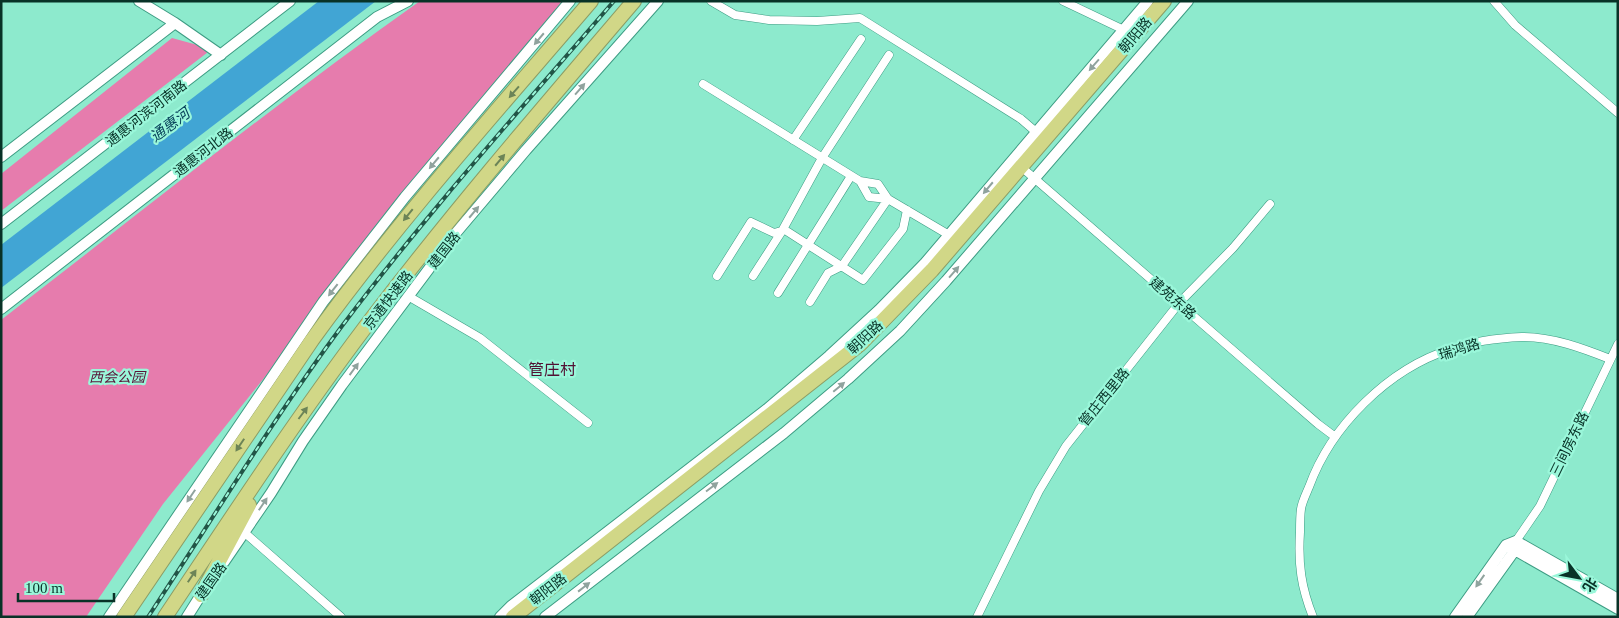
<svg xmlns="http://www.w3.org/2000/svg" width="1619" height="618" viewBox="0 0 1619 618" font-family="'Times New Roman','Noto Sans SC',serif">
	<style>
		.green { fill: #e67cad }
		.water { fill: #41a5d4 }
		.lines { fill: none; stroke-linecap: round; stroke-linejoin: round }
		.street-casing { stroke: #3d9c83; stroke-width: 9 }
		.secondary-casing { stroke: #3d9c83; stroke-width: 12 }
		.highway-casing { stroke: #8b9d65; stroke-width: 16 }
		.street { stroke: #fff; stroke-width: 8 }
		.secondary { stroke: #fff; stroke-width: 10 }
		.highway { stroke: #d1d787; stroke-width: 14 }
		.rail-casing { stroke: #225547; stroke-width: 4 }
		.rail { stroke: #9af7da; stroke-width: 2; stroke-dasharray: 5.5; stroke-linecap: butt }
		.oneway { fill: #90a39e }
		.oneway2 { fill: #6c8457 }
		.labels { text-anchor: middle; stroke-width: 4.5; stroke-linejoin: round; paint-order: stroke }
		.street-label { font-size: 14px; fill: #083227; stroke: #9af7da }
		.park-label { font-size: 14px; font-style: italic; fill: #581538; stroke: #9af7da }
		.water-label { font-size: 15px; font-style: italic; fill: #09435b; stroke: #9af7da }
		.quarter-label { font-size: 16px; fill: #511133; stroke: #9af7da }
	</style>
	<rect width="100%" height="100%" fill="#8deacd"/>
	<path class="green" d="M420,1H566L163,504L86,617H1V320C140,213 277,102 420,1Z
		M172,38L212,49L1,211V174Z"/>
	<path class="water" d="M319,1H376L1,288V245Z"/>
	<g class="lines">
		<g class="street-casing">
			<path id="street" d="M711,1L735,15L769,20L817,21L860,18L1021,119L1036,132
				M1063,1L1124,30
				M1494,1L1515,25L1618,113
				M703,84L860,181
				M793,140L861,39
				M1019,165L1318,424L1334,436
				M888,199L869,197L860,181L878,184L888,199L949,235
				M717,276L751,222L774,233L785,230L863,280L903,229L907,210
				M753,276L782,231L822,158L889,55
				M778,293L851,176
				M408,296L480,338L588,423
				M810,302L828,273L842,266L888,199
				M245,533L341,617
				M1516,545V541L1540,506L1618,344
				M977,617L1039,491L1066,446L1180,302L1233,248L1270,204
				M1313,617C1301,587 1298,564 1300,532C1300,524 1300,516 1301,509C1302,502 1306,494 1309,487C1331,426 1388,369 1451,349C1474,341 1499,338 1522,337C1553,337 1582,348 1610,359"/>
		</g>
		<g class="secondary-casing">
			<path id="secondary" d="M139,1L175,23
				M1,157L175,23L221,55
				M1,224L290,1
				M1,309L377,17L408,1
				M1506,545L1618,609
				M1506,545L1516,541L1618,599
				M224,562L271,493L303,441L342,385L455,234L526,150L658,1
				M109,617L323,302L405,197L570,1
				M187,617L204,590
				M500,617L511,606L767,409L829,356L879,310L925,263L1148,1
				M545,617L784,433L848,379L900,331L946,281L1188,1
				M1455,617L1506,545
				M1467,617L1515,550"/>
		</g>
		<g class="highway-casing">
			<path id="highway" d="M201,595L249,505
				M124,617L312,340C398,221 496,112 591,1
				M165,617C234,514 301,411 376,313C458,206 546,104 634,1
				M513,617L860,344L932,270L1164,1"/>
		</g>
		<use href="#street" class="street"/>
		<use href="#secondary" class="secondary"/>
		<use href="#highway" class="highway"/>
		<g class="rail-casing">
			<path id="rail" d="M148,617C212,520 273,419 342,326C427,213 522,108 614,1"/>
		</g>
		<use href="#rail" class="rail"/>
	</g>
	<defs><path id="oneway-solid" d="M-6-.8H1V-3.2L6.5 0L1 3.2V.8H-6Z" transform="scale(1.25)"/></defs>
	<g class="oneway">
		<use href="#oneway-solid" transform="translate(539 39) rotate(130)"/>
		<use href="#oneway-solid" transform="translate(1094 65) rotate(131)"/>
		<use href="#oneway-solid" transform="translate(580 89) rotate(-49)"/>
		<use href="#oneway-solid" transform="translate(434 163) rotate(130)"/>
		<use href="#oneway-solid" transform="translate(988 188) rotate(130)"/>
		<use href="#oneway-solid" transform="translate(474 212) rotate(-50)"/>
		<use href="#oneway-solid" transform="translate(954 272) rotate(-49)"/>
		<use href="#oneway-solid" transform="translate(333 290) rotate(128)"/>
		<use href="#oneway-solid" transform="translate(354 369) rotate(-54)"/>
		<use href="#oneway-solid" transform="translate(839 387) rotate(-40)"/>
		<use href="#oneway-solid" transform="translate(712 487) rotate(-37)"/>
		<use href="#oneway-solid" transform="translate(191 496) rotate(124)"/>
		<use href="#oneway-solid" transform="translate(263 504) rotate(-56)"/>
		<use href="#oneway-solid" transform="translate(1480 581) rotate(125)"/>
		<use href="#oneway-solid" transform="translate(584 587) rotate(-38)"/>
	</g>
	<g class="oneway2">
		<use href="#oneway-solid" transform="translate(514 92) rotate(131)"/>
		<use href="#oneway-solid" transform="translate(500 160) rotate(-50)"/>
		<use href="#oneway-solid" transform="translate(408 215) rotate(129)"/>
		<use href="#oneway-solid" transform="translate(303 413) rotate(-53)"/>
		<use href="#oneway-solid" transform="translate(240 445) rotate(124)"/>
		<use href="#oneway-solid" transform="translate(192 576) rotate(-56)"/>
	</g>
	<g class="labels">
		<g class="street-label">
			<text transform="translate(1135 35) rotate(-49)" y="5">朝阳路</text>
			<text transform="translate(146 113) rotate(-38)" y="5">通惠河滨河南路</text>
			<text transform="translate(203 152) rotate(-38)" y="5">通惠河北路</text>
			<text transform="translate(444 250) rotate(-52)" y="5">建国路</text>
			<text transform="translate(1173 298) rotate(41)" y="5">建苑东路</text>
			<text transform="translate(388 300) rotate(-52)" y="5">京通快速路</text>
			<text transform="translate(865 337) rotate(-43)" y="5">朝阳路</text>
			<text transform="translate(1459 349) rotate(-17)" y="5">瑞鸿路</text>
			<text transform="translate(1104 397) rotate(-51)" y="5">管庄西里路</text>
			<text transform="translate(1569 444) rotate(-64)" y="5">三间房东路</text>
			<text transform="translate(211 581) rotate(-55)" y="5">建国路</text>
			<text transform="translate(548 589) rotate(-38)" y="5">朝阳路</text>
		</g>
		<g class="park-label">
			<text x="117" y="382">西会公园</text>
		</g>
		<g class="water-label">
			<text transform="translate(170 125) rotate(-37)" y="5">通惠河</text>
		</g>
		<g class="quarter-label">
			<text x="552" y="375">管庄村</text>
		</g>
	</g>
	<rect width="1619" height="618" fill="none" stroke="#083227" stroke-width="5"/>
	<g transform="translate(1579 578) rotate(122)" stroke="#9af7da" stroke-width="4" paint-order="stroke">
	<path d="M0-4L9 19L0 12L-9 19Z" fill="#083227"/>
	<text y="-8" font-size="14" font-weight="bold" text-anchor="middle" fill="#083227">北</text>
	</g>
	<path d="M18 593v8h96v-8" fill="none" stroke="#083227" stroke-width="2.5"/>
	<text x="25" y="593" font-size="15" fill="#083227" stroke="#9af7da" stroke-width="4" paint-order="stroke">100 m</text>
</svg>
